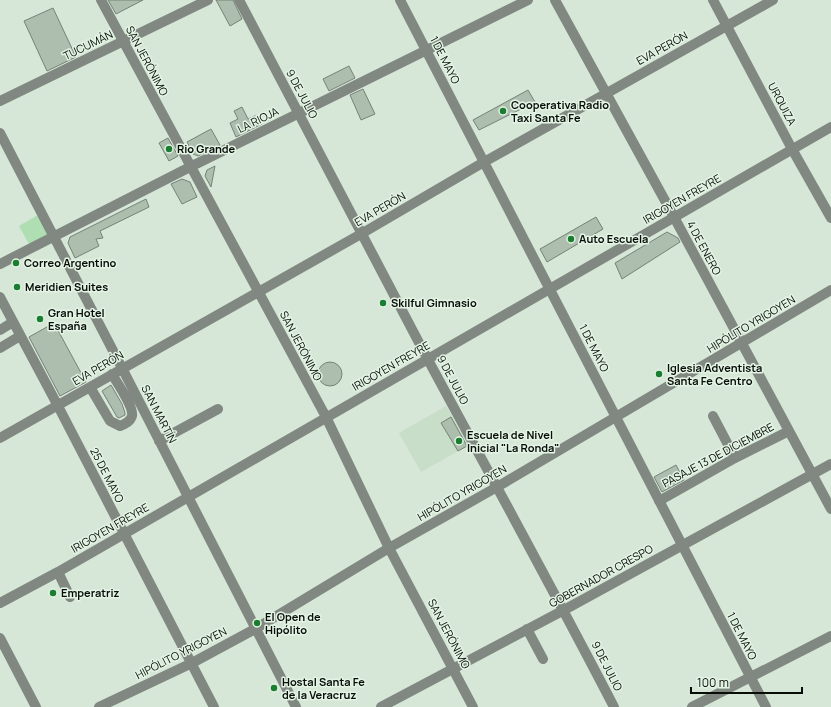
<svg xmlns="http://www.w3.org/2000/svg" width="831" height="707" viewBox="0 0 831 707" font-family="Manrope,sans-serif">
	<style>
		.built { fill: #c8dec9 }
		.green { fill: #aedeb2 }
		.building { fill: #adbdae; stroke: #748375 }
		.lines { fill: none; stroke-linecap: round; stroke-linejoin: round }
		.minor { stroke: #818881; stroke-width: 10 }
		.poi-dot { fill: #1a7e31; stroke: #e3f3e4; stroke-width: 1.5 }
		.labels { text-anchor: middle; stroke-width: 3; stroke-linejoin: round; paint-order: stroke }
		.street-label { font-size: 11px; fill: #080d08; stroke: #e3f3e4 }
		.poi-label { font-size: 11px; font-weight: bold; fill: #080d08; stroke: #e3f3e4; text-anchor: start }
	</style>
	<rect width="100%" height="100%" fill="#d6e6d7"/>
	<path class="built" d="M446,406L469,445L421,472L399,433Z"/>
	<path class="green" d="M38,215L50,236L30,246L19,226Z"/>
	<path class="building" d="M108,0H143L116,14Z
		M216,0H233L242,19L230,26Z
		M53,8L76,57L47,71L24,21Z
		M349,66L355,78L329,91L323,79Z
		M363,89L375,114L361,120L350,95Z
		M528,90L535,102L479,130L473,120Z
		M242,107L248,119L257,115L262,124L236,137L230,123L238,119L234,111Z
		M211,129L220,145L198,156L193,154L187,142Z
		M168,138L178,156L169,161L159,143Z
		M215,166L211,187L205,176L207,170Z
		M182,179L190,182L197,197L182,204L171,184Z
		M146,199L149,207L100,231L103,238L96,239L99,246L75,258L68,243L70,237Z
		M596,217L603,229L547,262L540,249Z
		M667,232L678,238L680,242L622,279L615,263Z
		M54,323L86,382L60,396L29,337Z
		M318 374a12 12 0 1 1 24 0a12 12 0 1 1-24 0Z
		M111,385L122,404L125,413V415L119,418L117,417L102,391Z
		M451,417L467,446L458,451L441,423Z
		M676,465L684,480L662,492L654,477Z"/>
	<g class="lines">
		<path class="minor" d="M101,0L326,417L389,548L473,707
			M239,0C302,118 363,238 426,356C489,473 553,589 614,707
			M400,0L766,707
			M555,0L674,217L831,509
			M713,0L792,149L831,218
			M0,101L208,0
			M0,133L122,368L296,707
			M0,264L190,167L528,0
			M0,297L58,406L214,707
			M0,330L13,322
			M0,348L20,336
			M90,387L110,421L120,426C125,424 130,422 132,416C134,407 117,383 112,374
			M713,416L735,458
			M0,438L361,234L484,162L773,0
			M159,441L218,409
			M659,501L735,458L789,431
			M58,572L70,597
			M0,603L58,572L831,127
			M527,629L543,659
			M0,638L36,707
			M99,707L192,663L255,629L389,548L497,487L831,290
			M381,707L564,610L831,464
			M692,707L831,636"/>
	</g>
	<g class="poi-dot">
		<circle cx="503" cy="111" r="4"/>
		<circle cx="169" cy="149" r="4"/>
		<circle cx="571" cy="239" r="4"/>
		<circle cx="16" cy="263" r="4"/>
		<circle cx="17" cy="287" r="4"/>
		<circle cx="383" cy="303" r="4"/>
		<circle cx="40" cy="319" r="4"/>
		<circle cx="659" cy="374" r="4"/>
		<circle cx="459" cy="441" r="4"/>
		<circle cx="53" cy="593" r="4"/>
		<circle cx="257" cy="623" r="4"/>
		<circle cx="274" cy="688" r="4"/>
	</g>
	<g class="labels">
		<g class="street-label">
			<text transform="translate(88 45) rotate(-26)" y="4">TUCUMÁN</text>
			<text transform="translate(662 48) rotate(-29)" y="4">EVA PERÓN</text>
			<text transform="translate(445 60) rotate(63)" y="4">1 DE MAYO</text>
			<text transform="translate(147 61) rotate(62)" y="4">SAN JERÓNIMO</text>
			<text transform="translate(302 94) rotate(62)" y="4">9 DE JULIO</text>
			<text transform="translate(782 104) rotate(62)" y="4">URQUIZA</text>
			<text transform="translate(258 120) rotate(-26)" y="4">LA RIOJA</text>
			<text transform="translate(682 199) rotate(-30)" y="4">IRIGOYEN FREYRE</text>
			<text transform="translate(380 209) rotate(-30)" y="4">EVA PERÓN</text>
			<text transform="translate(704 248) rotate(62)" y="4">4 DE ENERO</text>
			<text transform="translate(751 324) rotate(-31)" y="4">HIPÓLITO YRIGOYEN</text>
			<text transform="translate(301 346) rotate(62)" y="4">SAN JERÓNIMO</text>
			<text transform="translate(594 348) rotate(63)" y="4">1 DE MAYO</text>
			<text transform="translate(391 366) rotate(-30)" y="4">IRIGOYEN FREYRE</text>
			<text transform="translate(98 368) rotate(-30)" y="4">EVA PERÓN</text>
			<text transform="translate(453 380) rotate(62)" y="4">9 DE JULIO</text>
			<text transform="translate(159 414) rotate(63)" y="4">SAN MARTÍN</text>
			<text transform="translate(718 455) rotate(-28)" y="4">PASAJE 13 DE DICIEMBRE</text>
			<text transform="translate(107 475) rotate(63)" y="4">25 DE MAYO</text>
			<text transform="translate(462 493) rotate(-30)" y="4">HIPÓLITO YRIGOYEN</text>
			<text transform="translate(110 528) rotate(-30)" y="4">IRIGOYEN FREYRE</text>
			<text transform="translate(601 576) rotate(-29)" y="4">GOBERNADOR CRESPO</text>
			<text transform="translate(449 634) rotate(62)" y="4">SAN JERÓNIMO</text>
			<text transform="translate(742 636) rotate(63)" y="4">1 DE MAYO</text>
			<text transform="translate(181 653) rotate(-27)" y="4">HIPÓLITO YRIGOYEN</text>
			<text transform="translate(607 666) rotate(63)" y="4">9 DE JULIO</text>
		</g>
		<g class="poi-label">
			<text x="511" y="109">Cooperativa Radio<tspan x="511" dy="13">Taxi Santa Fe</tspan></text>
			<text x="177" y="153">Rio Grande</text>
			<text x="579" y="243">Auto Escuela</text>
			<text x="24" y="267">Correo Argentino</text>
			<text x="25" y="291">Meridien Suites</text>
			<text x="391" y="307">Skilful Gimnasio</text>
			<text x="48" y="317">Gran Hotel<tspan x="48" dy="13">España</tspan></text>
			<text x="667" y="372">Iglesia Adventista<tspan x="667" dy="13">Santa Fe Centro</tspan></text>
			<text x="467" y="439">Escuela de Nivel<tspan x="467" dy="13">Inicial "La Ronda"</tspan></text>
			<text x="61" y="597">Emperatriz</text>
			<text x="265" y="621">El Open de<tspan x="265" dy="13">Hipólito</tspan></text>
			<text x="282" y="686">Hostal Santa Fe<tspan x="282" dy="13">de la Veracruz</tspan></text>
		</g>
	</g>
	<path d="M691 687v6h111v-6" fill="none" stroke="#080d08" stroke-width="2"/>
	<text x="697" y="687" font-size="12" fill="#080d08" stroke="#e3f3e4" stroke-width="3" paint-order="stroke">100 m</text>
</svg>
